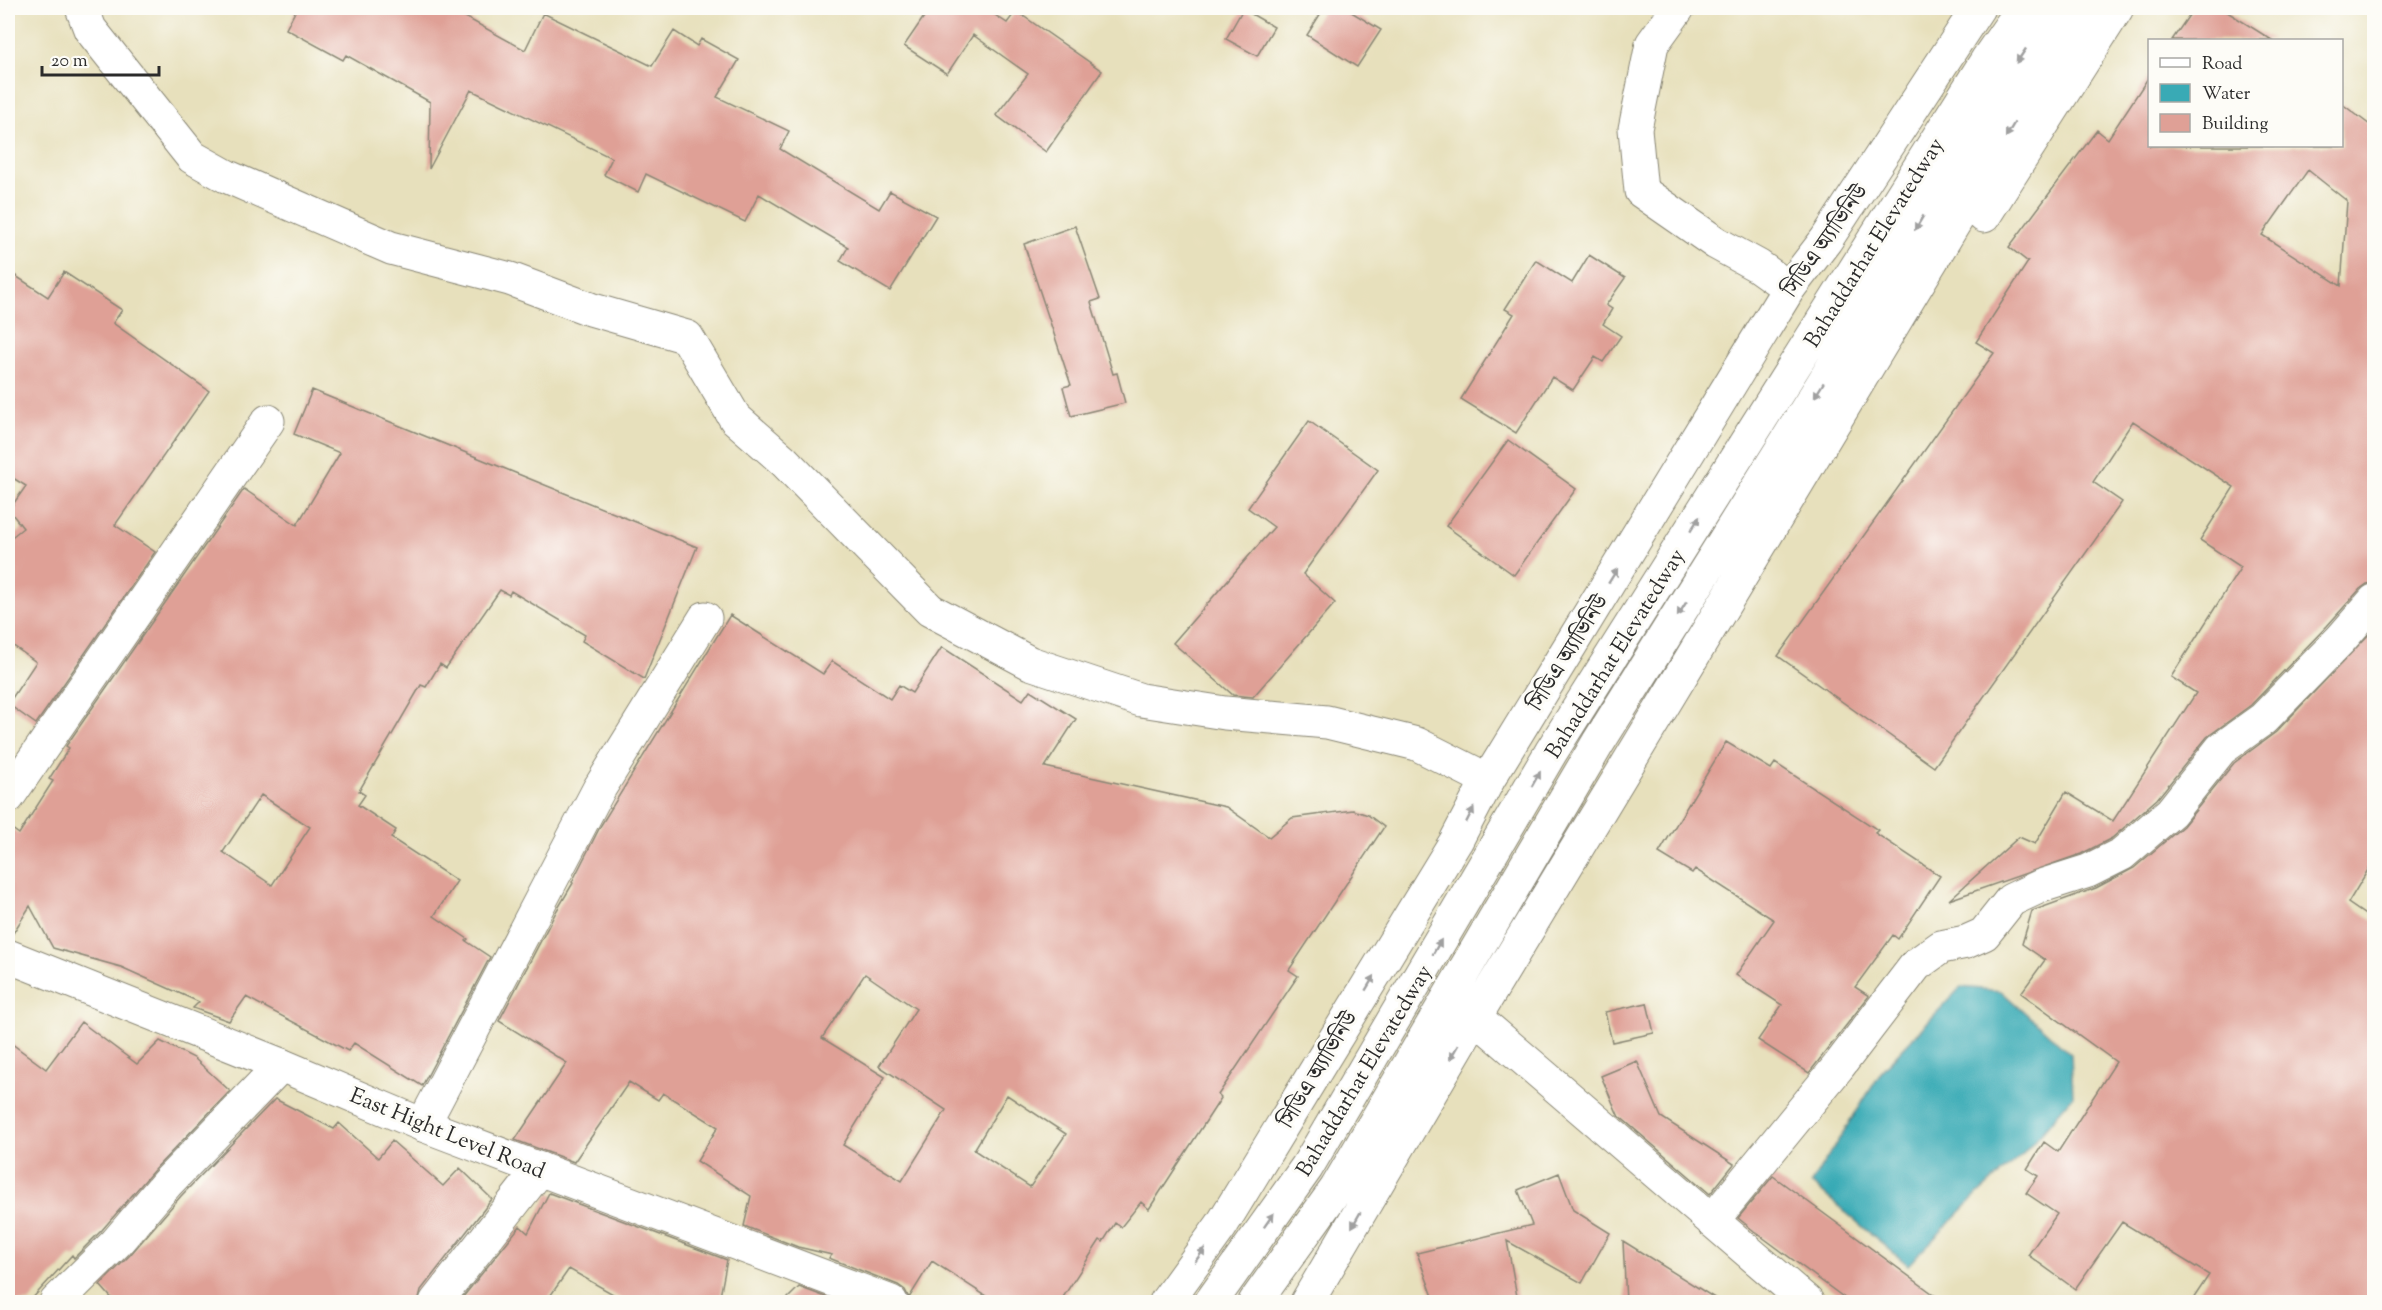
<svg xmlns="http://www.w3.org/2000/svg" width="2382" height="1310" viewBox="0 0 2382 1310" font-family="'Sorts Mill Goudy','Noto Serif Bengali',serif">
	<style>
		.water { fill: #39aab5; stroke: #326a70; stroke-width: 1.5 }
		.building { fill: #dfa096; fill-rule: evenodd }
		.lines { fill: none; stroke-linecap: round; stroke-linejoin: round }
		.street-casing { stroke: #898674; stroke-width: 35 }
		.secondary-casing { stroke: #898674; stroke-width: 35 }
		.highway-casing { stroke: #898674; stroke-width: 35 }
		.street { stroke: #fff; stroke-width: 33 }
		.secondary { stroke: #fff; stroke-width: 33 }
		.highway { stroke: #fff; stroke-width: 33 }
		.oneway { fill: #a0a0a0 }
		.labels { text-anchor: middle; stroke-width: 6; stroke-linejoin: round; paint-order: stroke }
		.street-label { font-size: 22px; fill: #2b2b2b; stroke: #fdfcf7 }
	</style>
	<rect width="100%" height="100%" fill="#fdfcf7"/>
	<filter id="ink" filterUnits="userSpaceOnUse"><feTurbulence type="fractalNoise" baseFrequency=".0167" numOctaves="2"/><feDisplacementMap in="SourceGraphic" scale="12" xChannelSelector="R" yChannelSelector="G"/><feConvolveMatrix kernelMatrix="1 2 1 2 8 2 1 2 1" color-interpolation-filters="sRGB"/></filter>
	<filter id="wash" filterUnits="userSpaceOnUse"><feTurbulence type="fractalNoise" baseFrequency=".008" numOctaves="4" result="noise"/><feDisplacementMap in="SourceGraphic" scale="24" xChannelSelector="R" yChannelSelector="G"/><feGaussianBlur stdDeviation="1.35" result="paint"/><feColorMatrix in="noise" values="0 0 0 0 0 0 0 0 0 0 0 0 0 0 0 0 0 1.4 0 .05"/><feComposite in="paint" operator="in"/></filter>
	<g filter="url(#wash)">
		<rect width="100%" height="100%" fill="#e7e0bc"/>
		<path class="water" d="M1961,987L2001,991L2071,1054L2073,1096L2023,1154L1977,1195L1908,1265L1811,1183L1884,1068Z"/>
		<g id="blocks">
			<path class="building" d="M297,8H449L525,50L543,13L652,66L674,31L697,46L701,39L739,60L717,97L789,131L780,149L879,209L890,191L936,216L890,291L840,261L848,247L759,194L745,222L646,174L638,192L604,175L612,158L471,90L429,169L430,102L346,55L343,60L286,29Z
				M930,8H991L989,11L1007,23L1016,11L1102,71L1046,152L996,115L1028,74L973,35L947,74L904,46Z
				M1324,8H1345L1381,30L1357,67L1307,35Z
				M2194,8H2221L2272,40H2172Z
				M1243,9L1274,27L1257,56L1226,39Z
				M2150,75V146H2342V104L2374,128V583L2367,584L2360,589L2327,626L2251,705L2207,737L2157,799L2112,838L2081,854L1949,900L2019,837L2035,844L2066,792L2113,821L2196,693L2171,677L2241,567L2200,540L2234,487L2133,421L2093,482L2122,502L1934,767L1778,656L1994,353L1976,342L2028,262L2009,247L2097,130L2108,139ZM2308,170L2347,201L2341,286L2262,235Z
				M1075,226L1100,299L1091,302L1113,374L1117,373L1125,403L1071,416L1063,387L1071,385L1024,244Z
				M1589,255L1625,278L1606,305L1612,309L1603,324L1621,336L1603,362L1595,357L1573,390L1552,377L1516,433L1461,399L1514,314L1505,309L1536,260L1572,283Z
				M8,271L48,297L64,272L122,310L113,323L209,391L115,525L155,552L36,724L8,704L36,662L8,642V540L23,528L9,510L26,486L8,475Z
				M312,390L697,547L644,679L582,641L585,635L511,591L509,595L500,590L446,668L440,664L426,687L421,685L359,791L365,795L358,805L396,830L391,838L457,881L434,916L468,939L466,941L490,957L422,1086L354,1043L348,1051L246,997L229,1021L193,1008L199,1002L121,967L53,948L30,906L10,938H8V826L19,834L53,781L49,779L69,748L66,746L244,489L297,525L340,453L294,434ZM261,795L310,827L272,885L223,852Z
				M1309,421L1378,470L1303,574L1335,603L1253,697L1233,695L1173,643L1274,527L1248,508Z
				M1508,440L1576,489L1514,575L1446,526Z
				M730,615L823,674L832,661L890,699L899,685L912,693L942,647L1023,700L1030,690L1076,719L1045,767L1226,807L1269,837L1292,818L1353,810L1368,815L1384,827L1289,970L1298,976L1218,1095L1221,1098L1149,1209L1141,1202L1121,1227L1115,1223L1103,1242L1100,1240L1060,1302H995L932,1261L909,1298L905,1290L898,1285L829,1258L832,1255L798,1247L744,1226L751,1196L697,1161L718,1127L663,1093L658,1100L629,1082L574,1162L515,1140L567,1063L499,1021L557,910L573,883L572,882L601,825ZM865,974L916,1009L879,1066L946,1110L902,1181L843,1145L885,1077L822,1038ZM1007,1095L1066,1134L1030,1187L974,1150Z
				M2374,629V860L2348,903L2374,921V1302H2191L2209,1275L2122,1222L2075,1289L2028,1255L2057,1214L2026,1193L2038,1176L2027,1169L2044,1142L2058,1152L2116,1062L2021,993L2045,960L2022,944L2032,911L2096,888L2134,868L2183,826L2234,763L2276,732Z
				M1726,742L1771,769L1775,763L1878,830L1875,833L1940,876L1898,939L1893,935L1855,987L1869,996L1809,1073L1758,1040L1782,1005L1736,975L1774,920L1695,869L1692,873L1659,853Z
				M1647,1003L1654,1033L1612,1042L1605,1012Z
				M81,1022L137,1064L160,1041L194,1058L230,1091L154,1170L102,1230L74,1258L72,1255L29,1302H8V1041L46,1069Z
				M1637,1061L1661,1117L1734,1164L1710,1194L1618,1115L1601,1076Z
				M275,1099L334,1129L339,1123L378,1158L392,1141L443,1186L460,1168L492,1199L421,1290L418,1302H115L100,1285L130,1255L181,1196Z
				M1559,1173L1573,1210L1610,1233L1582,1283L1507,1241L1518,1302H1435L1417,1253L1532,1225L1518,1190Z
				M1773,1176L1944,1302H1850L1754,1231L1738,1218Z
				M549,1193L727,1260L719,1302H627L569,1269L546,1302H459L520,1226L528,1233Z
				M1623,1241L1721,1302H1626Z
				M799,1287L839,1302H784Z"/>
		</g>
	</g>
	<g filter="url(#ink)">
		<use href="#blocks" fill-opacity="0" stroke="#898674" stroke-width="1.5"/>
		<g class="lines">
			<g class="street-casing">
				<path id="street" d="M82,8L90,29L192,157L226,176L391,248L510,279L590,309L687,337L735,418L784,461L930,610L1030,663L1141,700L1225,713L1327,722L1417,744L1488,780
					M1678,8L1652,44L1635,129L1641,191L1716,243L1758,266L1789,288
					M8,797L268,421
					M1475,1017L1807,1302
					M423,1125L599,789L705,618
					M1712,1221L1838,1067L1916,965L1941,947L1966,942L1984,934L2011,900L2041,886L2088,871L2122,854L2171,812L2221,749L2263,719L2341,639L2374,601
					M56,1302L116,1243L167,1183L281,1065
					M436,1302L540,1169"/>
			</g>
			<g class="secondary-casing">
				<path id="secondary" d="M8,956L281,1065L423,1125L891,1302"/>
			</g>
			<g class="highway-casing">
				<path id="highway" d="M1984,216L2117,8
					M1166,1302L1221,1226L1456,841L1488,780L1789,288L1826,240L1978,8
					M1211,1302L1307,1167L1551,752L1987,60L2023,8
					M1255,1302L1336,1189L1598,743L1823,383L2009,74L2053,8
					M1307,1302L1475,1017L2084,8"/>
			</g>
			<use href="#street" class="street"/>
			<use href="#secondary" class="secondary"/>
			<use href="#highway" class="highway"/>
		</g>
		<defs><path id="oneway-solid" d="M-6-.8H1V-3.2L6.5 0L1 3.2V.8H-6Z" transform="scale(1.5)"/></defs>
		<g class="oneway">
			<use href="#oneway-solid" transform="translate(2021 56) rotate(124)"/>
			<use href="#oneway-solid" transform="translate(2010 130) rotate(121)"/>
			<use href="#oneway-solid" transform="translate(1919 223) rotate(121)"/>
			<use href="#oneway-solid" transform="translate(1819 390) rotate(122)"/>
			<use href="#oneway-solid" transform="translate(1695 524) rotate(-58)"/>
			<use href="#oneway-solid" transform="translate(1613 576) rotate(-58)"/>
			<use href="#oneway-solid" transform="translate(1682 609) rotate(122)"/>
			<use href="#oneway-solid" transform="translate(1536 779) rotate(-60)"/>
			<use href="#oneway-solid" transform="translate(1470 815) rotate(-63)"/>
			<use href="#oneway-solid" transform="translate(1437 947) rotate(-60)"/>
			<use href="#oneway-solid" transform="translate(1370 983) rotate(-59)"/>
			<use href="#oneway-solid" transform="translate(1454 1052) rotate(120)"/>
			<use href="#oneway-solid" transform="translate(1269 1220) rotate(-55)"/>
			<use href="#oneway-solid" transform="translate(1356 1220) rotate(120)"/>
			<use href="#oneway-solid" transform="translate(1200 1255) rotate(-54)"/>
		</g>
	</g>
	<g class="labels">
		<g class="street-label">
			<text transform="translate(1824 240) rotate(-55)" y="8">সিডিএ অ্যাভিনিউ</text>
			<text transform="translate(1873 242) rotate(-58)" y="8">Bahaddarhat Elevatedway</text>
			<text transform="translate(1567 652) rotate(-58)" y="8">সিডিএ অ্যাভিনিউ</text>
			<text transform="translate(1614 653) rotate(-58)" y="8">Bahaddarhat Elevatedway</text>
			<text transform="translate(1317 1069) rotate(-59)" y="8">সিডিএ অ্যাভিনিউ</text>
			<text transform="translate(1363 1070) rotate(-59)" y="8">Bahaddarhat Elevatedway</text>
			<text transform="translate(448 1132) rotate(22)" y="8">East Hight Level Road</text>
		</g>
	</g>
	<rect width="2382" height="1310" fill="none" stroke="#fdfcf7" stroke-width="30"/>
	<rect x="2148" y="39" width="195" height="108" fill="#fdfcf7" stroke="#a9a8a5" stroke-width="1.5"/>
	<rect x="2160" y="58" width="30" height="9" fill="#ffffff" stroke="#a9a8a5" stroke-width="1.5"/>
	<text x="2202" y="69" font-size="18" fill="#2b2b2b">Road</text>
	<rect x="2160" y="84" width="30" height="18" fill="#39aab5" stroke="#a9a8a5" stroke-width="1.5"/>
	<text x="2202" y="99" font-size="18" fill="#2b2b2b">Water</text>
	<rect x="2160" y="114" width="30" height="18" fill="#dfa096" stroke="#a9a8a5" stroke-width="1.5"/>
	<text x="2202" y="129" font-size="18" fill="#2b2b2b">Building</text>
	<path d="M42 66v9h117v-9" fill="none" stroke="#2b2b2b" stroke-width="3"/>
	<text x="51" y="66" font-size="18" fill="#2b2b2b" stroke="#fdfcf7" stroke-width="4.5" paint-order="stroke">20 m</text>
</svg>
